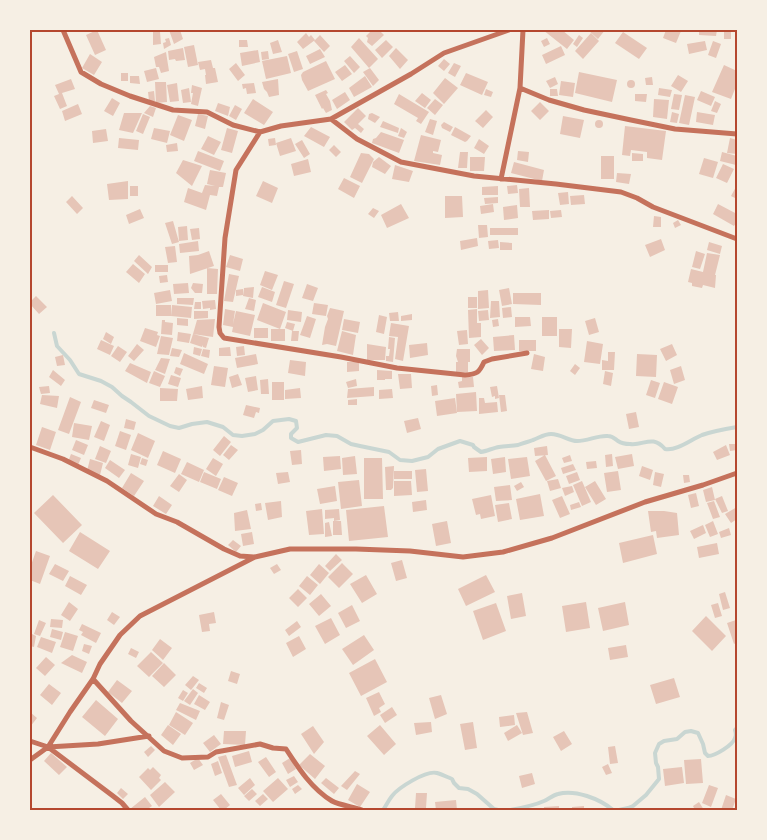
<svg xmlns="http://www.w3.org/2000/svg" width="767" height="840" viewBox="0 0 767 840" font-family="Inter,sans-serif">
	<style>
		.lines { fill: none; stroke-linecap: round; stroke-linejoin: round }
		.stream { stroke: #c9d6d2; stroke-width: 4 }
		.building { fill: #e6c5b7 }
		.minor { stroke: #c5725c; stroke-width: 5 }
		.neatline { fill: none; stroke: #b5482f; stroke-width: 2 }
	</style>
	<rect width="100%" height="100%" fill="#f6efe4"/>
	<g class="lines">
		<path class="stream" d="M54,333L57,346L70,360L79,374L101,381L112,387L122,396L131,402L149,416L170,426L179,428L192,424L207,422L223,427L233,435L242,436L255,434L263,430L273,421L289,419L296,421L297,428L291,434V438L298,442L326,435L337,436L351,444L360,446L389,452L400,460L412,461L428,457L438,449L460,441L473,445L474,447L481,452C487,451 493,448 499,447C505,446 512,446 518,445C523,443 528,442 533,440C539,438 544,434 551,434C561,434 569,441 577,441C588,441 598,435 608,436C613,436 615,439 618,441C621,443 626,444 630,444C644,446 652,434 665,449C677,451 690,440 702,435C713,431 725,429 737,427
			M383,810C386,806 388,801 392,796C398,788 426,770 437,773C441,774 447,777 452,779L454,783L459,788L468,789L477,794L494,809L498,810
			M510,810C521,808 533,806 544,801C549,799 553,795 558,794C575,789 600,799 613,810
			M619,810L628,808L633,806L646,795L659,779L658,767L656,763L655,753L659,744L664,741L677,739L685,732L691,731L698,733L703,744L705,753L708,756C715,756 733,745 735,738C736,736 736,733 735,730L737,728"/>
	</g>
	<path class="building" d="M97,30L106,50L95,55L86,35Z
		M169,30H180L183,39L174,44Z
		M372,30H379L384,35L372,46L367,42L368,38L366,36Z
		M543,30H562L574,40L567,49Z
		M588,30H605L598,39Z
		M666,30L681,31L676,43L663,38Z
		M699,30H717L716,36L699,35Z
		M724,30H731V39H724Z
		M153,32H160L161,44L153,45Z
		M623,32L647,48L639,59L615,43Z
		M306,33L309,37L311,35L315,40L303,49L297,42Z
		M591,33L599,41L583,59L575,51Z
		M320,35L330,46L324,52L314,41Z
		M579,35L583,38L577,47L573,44Z
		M169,38L171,45L164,49L163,43L166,42L165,39Z
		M359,38L378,59L369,68L351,47Z
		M547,38L550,44L544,47L541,41Z
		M239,40H247L248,47H239Z
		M278,40L282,52L273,54L270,43Z
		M386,40L393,47L382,58L375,50Z
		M705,41L707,50L689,54L687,44Z
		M713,41L721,44L716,58L708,55Z
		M194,45L198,65L188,67L184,47Z
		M561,46L565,55L546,64L542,55Z
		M183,48L185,60L176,61L175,59L169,60L168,51Z
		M396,48L408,60L400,69L389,56Z
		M320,49L325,57L310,64L306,56Z
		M258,50L260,62L242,66L240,53Z
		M268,51L269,59L262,60L261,52Z
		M297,51L303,69L294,72L288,54Z
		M166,52L169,71L161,73L159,67H156L154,57Z
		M90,54L102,62L94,75L82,68Z
		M287,56L291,73L266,79L262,61Z
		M350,56L360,67L354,73L344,61Z
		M444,59L450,64L444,71L438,66Z
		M211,60L213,68H215L218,82L206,84L205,75H206L205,69L200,70L198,62Z
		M326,61L335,79L308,91L302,80L301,75L303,72Z
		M236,63L245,75L238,81L229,69Z
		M454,63L461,66L455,77L448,73Z
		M345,65L352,74L342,81L335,72Z
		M724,65L737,71V84L731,99L712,92Z
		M156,68L159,79L147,82L144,71Z
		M370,68L379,80L373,86L363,72Z
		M579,72L617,80L612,102L575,93Z
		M121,73H128V81H121Z
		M466,73L488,82L482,95L460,85Z
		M678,75L688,81L681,92L671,86Z
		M130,76H139L140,84L130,83Z
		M365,76L372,87L354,97L349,88Z
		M555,77L558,84L550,88L546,81Z
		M652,77L653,85H646L645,78Z
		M445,78L458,88L444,104L433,93Z
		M71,79L75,89L62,93L67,106L60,109L54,96L59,94L55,85Z
		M278,79L279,95L269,97L267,92L264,89L262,82Z
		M627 84a4 4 0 1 1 8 0a4 4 0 1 1-8 0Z
		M561,81L575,83L573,97L559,95Z
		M155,82H166L167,102L156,103Z
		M177,83L179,101L170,102L167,85Z
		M254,83L256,93L247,94L246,88L243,89L242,84Z
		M192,85L202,88L198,106L191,104L193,93H191Z
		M189,88L191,102L183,103L181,90Z
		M659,88L672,90L670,97L658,95Z
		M486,89L493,92L491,97L484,95Z
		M550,89H557L558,96H550Z
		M326,90L328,93L326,94L330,101L332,110L326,113L323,108L322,109L315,95Z
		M154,91L155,101H149L148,92Z
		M701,91L715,97L711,106L697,100Z
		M345,92L350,100L337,109L332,100Z
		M422,93L431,100L425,108L415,101Z
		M399,94L429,112L421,124L416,121L418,118L394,104Z
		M635,94H647L646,102L635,101Z
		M674,94L682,95L679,110L671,109Z
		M685,95L695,97L689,125L679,123Z
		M112,98L120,103L113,116L104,111Z
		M253,99L273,112L264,125L244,113Z
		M435,99L443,105L435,115L427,108Z
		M654,99L669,100L667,119L653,117Z
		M715,101L721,104L717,113L711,111Z
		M540,102L549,111L540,120L531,111Z
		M218,103L230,107L228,116L215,111Z
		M78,104L82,114L65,121L62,111Z
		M235,105L242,109L236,120L229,116Z
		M150,106L156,108L153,117L144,113Z
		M358,108L366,116L358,124L364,129L361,133L355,128L352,130L344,122Z
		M486,110L493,117L483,128L475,121Z
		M672,112L679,114L677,123L670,122Z
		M697,112L715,115L713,125L696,122Z
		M124,113H142L133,133L119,130Z
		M372,113L380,117L375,123L368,119L369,114Z
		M143,114L150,117L143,134L136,131Z
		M198,114L208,116L205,129L195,126Z
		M178,115L192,120L184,141L170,135Z
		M563,116L584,120L580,138L560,134Z
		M430,119L437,121L433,135L425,132Z
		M595 124a4 4 0 1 1 8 0a4 4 0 1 1-8 0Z
		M383,121L399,128L398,133L380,127Z
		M444,122L453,127L450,132L442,128L441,125Z
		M625,126L666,131L662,160L647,158V152L631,150L630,156L622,155Z
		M311,127L330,137L324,147L304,136Z
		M455,127L471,136L467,141L465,142L451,135Z
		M154,128L170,131L167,143L151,139Z
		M227,128L238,131L232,153L221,150Z
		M401,128L407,132L404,138L398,136Z
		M106,129L108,141L93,143L92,131Z
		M381,132L404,140L399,153L372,143L373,139L376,138Z
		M421,135L441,140L438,152L433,151V153L442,155L440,165L414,161Z
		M208,136L221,142L214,155L201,149Z
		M119,138L139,140L138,150L118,148Z
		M275,138L276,145L269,146L268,139Z
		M291,138L296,151L280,156L276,143Z
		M730,138L737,140V154L727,153Z
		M479,139L489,146L484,154L474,148Z
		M302,140L310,154L304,158L295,144Z
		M177,143L178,151L167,152L166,145Z
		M334,145L341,152L336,157L329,150Z
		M198,151L224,161L220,171L194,161Z
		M518,151L529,152L528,162L517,160Z
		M460,152H468L467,168H458Z
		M722,152L737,156L736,165L720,161Z
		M361,153L369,154L374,159L362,183L350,177Z
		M632,153L643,154V161H632Z
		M601,156H614V179H601Z
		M379,157L391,166L385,174L372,167L373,162Z
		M470,157H485L484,171H470Z
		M704,158L718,162L713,178L699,174Z
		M308,159L311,172L294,176L291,164Z
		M183,160L202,166L192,186L176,173Z
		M514,162L544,170L542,181L511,173Z
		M723,164L734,169L727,183L716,178Z
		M395,165L413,171L409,182L392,179Z
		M210,170L226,173L223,187H219L217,196L210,195L206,210L184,202L188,188L202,193L205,185L215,186L207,184Z
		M617,173L631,174L629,184L616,182Z
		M344,178L360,186L354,198L338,189Z
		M128,181V199L109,200L107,184Z
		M263,181L278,188L272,203L256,196Z
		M517,185L518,193L508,194L507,186Z
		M737,185V199L731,196Z
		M130,186H138V196H130Z
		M498,186V195H482V187Z
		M529,188L530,207H520L519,189Z
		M568,192L569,204L560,205L558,193Z
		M584,195L585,204L571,205L570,196Z
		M72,196L83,208L77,214L66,202Z
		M445,196H462L463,217L445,218Z
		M498,197V203L485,204L484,198Z
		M401,204L409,218L387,228L381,215Z
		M493,204L494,212L481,214L480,206Z
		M718,204L737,214V221L734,226L713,214Z
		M517,205L518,218L504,220L503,207Z
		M373,208L379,211L374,218L368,214Z
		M140,209L144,218L129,224L126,215Z
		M549,210V219L533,220L532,211Z
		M561,210L562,217L551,218L550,211Z
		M654,216L661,217V227H653Z
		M678,220L681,225L675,228L673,223Z
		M173,221L179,242L172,244L165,223Z
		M478,225H487L488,237L479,238Z
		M187,226L188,240L179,241L178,227Z
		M199,228L200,239L192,240L190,229Z
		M490,228H518V235H490Z
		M477,238L478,246L461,250L460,241Z
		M661,239L665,250L650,257L645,245Z
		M498,240L499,248L489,249L488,241Z
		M198,241L199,251L180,253L179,244Z
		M500,242L512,243V250H500Z
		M709,242L722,246L720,254L707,250Z
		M175,246L177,262L168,263L165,247Z
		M209,251L214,266L190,274L189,256L198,255Z
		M696,251L705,254L700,269L692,267Z
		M707,253L720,255L715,275H716L715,288L703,285L702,288L692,286V283L688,282L691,269L703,272Z
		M139,255L152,267L148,274L134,261Z
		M230,255L243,259L240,271L226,267Z
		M133,264L145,274L139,283L126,272Z
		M155,265H168V272H155Z
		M207,268L218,269L217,294H207Z
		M265,271L278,275L272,290L260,285Z
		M229,274L239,276L233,302L224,301Z
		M167,275L168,282L160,283L159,276Z
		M284,281L294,284L286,308L276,305Z
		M188,283L189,293L174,294L173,284Z
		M193,283L203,284L202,293H195L191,288Z
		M307,284L318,288L313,301L302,298Z
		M254,287L253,298L243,296L244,288Z
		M262,287L275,292L272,302L258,297Z
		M509,288L512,304L502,306L499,290Z
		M243,289V295L236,296V290Z
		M170,290L172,301L156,304L154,293Z
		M488,290L489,308L478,309V291Z
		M513,293H541V305L513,304Z
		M36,296L47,307L39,314L30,304V302Z
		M468,297H477V308H468Z
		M177,298H194L193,305L177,304Z
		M249,298L256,300L254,311L245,309Z
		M215,300L216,309L210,310V308L203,309L202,301Z
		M491,301H499L500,317L490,318Z
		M195,302H201V309H194Z
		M263,303L286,312L280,329L257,320Z
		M314,303L328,305L326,316L312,314Z
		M156,305H171V316H156Z
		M172,305L192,307L191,318L171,316Z
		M511,307L512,317L503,318L502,308Z
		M330,308L344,311L336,346L327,344L322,345L325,327L328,319L327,316Z
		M225,309L235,311L233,324L236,311L255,315L250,336L232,332L233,327L223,325Z
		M477,309V323H481V337L469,338L468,310Z
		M288,310L302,312L301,322L287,320Z
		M488,310L489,320L479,321L478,311Z
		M194,311H208V318L194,319Z
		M398,312L399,321H390L389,313Z
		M412,314V320L401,321V316Z
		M379,315L387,317L384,334L376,332Z
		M307,316L316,319L310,338L300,335Z
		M515,317H530L531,326L515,327Z
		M542,317H557V336H542Z
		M177,318L188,319V326L177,325Z
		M595,318L599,332L589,335L585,321Z
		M215,319L213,337L193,334L197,320Z
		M344,319L360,322L358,333L342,330Z
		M498,319L499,326L493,327L492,320Z
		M162,320H165V322L173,323L172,335L161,334Z
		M287,322L295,324L293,331L285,328Z
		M391,323L409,326L403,361L395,359L398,337L389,336Z
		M145,328L158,332L157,335L160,336L156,347L140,341Z
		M254,328H268V338H254Z
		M271,329H285V341H271Z
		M559,329H572L571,348L559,347Z
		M467,330L468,344L459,345L457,331Z
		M292,331H299L298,341H291Z
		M342,331L356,335L353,355L337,351Z
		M106,332L114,337L111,344L103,339Z
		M178,332L191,334L189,343L177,341Z
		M193,334L209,338L206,348L203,347V345L202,347L190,343Z
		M514,335L515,350L494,351L493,337Z
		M161,336L173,338L169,355L157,354Z
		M389,337L395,338L393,362L386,361V356H389L390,349H388Z
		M481,339L489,348L482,355L474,345Z
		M101,340L114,346L110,355L97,349Z
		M519,340H536V351H519Z
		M587,341L603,344L600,364L584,362Z
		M427,343L428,355L410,358L409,345Z
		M137,344L144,350L134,361L128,356Z
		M367,344L386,347L385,360H367Z
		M672,344L677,355L666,361L660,349Z
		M118,346L127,352L120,362L111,356Z
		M244,346L245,355L237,356L236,347Z
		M194,347L202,349L200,356L193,354Z
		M230,347L231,356H219V348Z
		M172,348L182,350L179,357L170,356Z
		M203,349L210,350L209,358L201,356Z
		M457,349H470V362H468V372L456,373V362H458L456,356Z
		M608,352H615L614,370H602V360L608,361Z
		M184,353L208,364L204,374L180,364Z
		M256,354L258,364L237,368L235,358Z
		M534,354L545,357L543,371L531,369Z
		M637,354L657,355L656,377L636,376Z
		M63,355L65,365L57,366L55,357Z
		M161,358L170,359L165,374L155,370Z
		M290,360L306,362L305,376L288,373Z
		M347,362H359V371L347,372Z
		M130,363L151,372L147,383L125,371Z
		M575,364L580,368L575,375L570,371Z
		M214,366L228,368L225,387L211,385Z
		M681,366L685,380L674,384L670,370Z
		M176,367L183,369L180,376L174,373Z
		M53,370L65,380L61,386L49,377Z
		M377,370L392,371V379H385V380H377Z
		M154,371L165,376L160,387L149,383Z
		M605,371L613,373L611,386L603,384Z
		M238,374L242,385L232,388L229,377Z
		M398,374H411L412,388L400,389Z
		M171,375L181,378L178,387L168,384Z
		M256,376L258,390L248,392L245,378Z
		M462,377H473L474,387L459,388L458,382L462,381Z
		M268,379L269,394H261L260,380Z
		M356,379L357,386L348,388L346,382Z
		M651,380L660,383L655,398L646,395Z
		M272,382H284V400H272Z
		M664,382L678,387L672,404L658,399Z
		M437,385L438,395L432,396L431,386Z
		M49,386L50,393L41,394L39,387Z
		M202,386L203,398L188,400L186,389Z
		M497,386L499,398L495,399V396L492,397L490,387Z
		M374,387V396L347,398L348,389Z
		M160,388L178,389L177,401H160Z
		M300,388L301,398L285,399V390Z
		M392,389L393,398L379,399V390Z
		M476,392L477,411L457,412L456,394Z
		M42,395L59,396L57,408L40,404Z
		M499,395H505L507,411L501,412Z
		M70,397L81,402L69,434L58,430Z
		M455,398L457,413L437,416L435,401Z
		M479,398H484L485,403L497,402L498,412L479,414Z
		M357,399V405H348V400Z
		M94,400L109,405L106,413L91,408Z
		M246,405L260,408L259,413L256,412L254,418L243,415Z
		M636,412L639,427L629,429L626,414Z
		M418,418L421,429L407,433L404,421Z
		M126,419L136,422L134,430L124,428Z
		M101,421L110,425L104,441L94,437Z
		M74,423L92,426L89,440L72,437Z
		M42,427L56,432L50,450L36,445Z
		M120,431L131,435L126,450L115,446Z
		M138,433L155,441L148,458L131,450Z
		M224,436L231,442L220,456L213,450Z
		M76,440L88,445L84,455L72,450Z
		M729,444H736L737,450L730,451Z
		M231,445L238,450L229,460L223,455Z
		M726,445L730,455L717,460L713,452Z
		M100,446L111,451L106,463L95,459Z
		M547,446L548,455L535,456L534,448Z
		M301,450L302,464L292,465L290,451Z
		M163,451L181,459L175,473L157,465Z
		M71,454L81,458L78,465L68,462Z
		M131,454L141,457L138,468L128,465Z
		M612,454L613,466L606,467L605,455Z
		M632,454L634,466L618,469L615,457Z
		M545,455L556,476L546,481L535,461Z
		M570,455L572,461L564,463L562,458Z
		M340,456L341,469L324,471L323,457Z
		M355,456L357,474L343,475L342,458Z
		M487,457V471L469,472L468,458Z
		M505,457L506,472L493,474L491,459Z
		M527,457L530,476L511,479L508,459Z
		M142,458L148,460L146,466L140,464Z
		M213,458L223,464L216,476L206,469Z
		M364,458H382L383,499H364Z
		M90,459L103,463L100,475L87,471Z
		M110,460L125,470L119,478L105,468Z
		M596,461L597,468L587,469L586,462Z
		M187,462L204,470L199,482L181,474Z
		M573,464L576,470L563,474L561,468Z
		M394,466L393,488L391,490H386L385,467Z
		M642,466L653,470L650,480L639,476Z
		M426,469L428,491L417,492L415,470Z
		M394,471H412V479H394Z
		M618,471L621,490L607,492L604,473Z
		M204,472L221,479L217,489L200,482Z
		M288,472L290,482L278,484L276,473Z
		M577,472L580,480L569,484L566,476Z
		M655,472L664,474L661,487L653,485Z
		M131,473L144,481L134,496L122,488Z
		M179,474L187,480L179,492L170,486Z
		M683,475H689L690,482L684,483Z
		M224,477L238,483L232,496L218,490Z
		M558,479L561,488L550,491L547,481Z
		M359,480L362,506L341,509L338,482Z
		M394,481H411L412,495L394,496Z
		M582,481L591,502L582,506L573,485Z
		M595,481L606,499L596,505L585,487Z
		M521,482L524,487L517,491L514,486Z
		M510,485L512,500L496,501L494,487Z
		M335,486L337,501L320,504L317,489Z
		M572,486L574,492L565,496L562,488Z
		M712,487L715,500L706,502L703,490Z
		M696,493L699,506L691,508L688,495Z
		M540,494L544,516L520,520L516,499Z
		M53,495L82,525L63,543L34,513Z
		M491,495L495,516L481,519L480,514L476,515L472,499Z
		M159,496L172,505L166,514L153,506Z
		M562,496L570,514L560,518L552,500Z
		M722,496L728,511L722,513L715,499Z
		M426,500L427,510L413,512L412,502Z
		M281,501L282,517L268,520L265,503Z
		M714,501L720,517L713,519L707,503Z
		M579,502L581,507L571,510L570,505Z
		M261,503L262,510L256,511L255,504Z
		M509,503L512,519L498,522L495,505Z
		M384,506L388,537L349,541L346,510Z
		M737,507V519L731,523L725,514Z
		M322,509L324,534L309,535L306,511Z
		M339,509L340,520L334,521V518L325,519V510Z
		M247,510L251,529L235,531L234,513Z
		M648,511H664L677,513L679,535L657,538L656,531L651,532Z
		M333,521H341L342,535H333Z
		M447,521L451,543L436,546L432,524Z
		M713,521L718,534L710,537L705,525Z
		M329,522L332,536L325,537V523Z
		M703,525L706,533L694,539L690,531Z
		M729,528L731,535L721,538L719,532Z
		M80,532L110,551L98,569L69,551Z
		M252,532L254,544L243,546L241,534Z
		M653,535L657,554L623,563L619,543Z
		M233,540L241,546L236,552L228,545Z
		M717,543L719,554L699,558L697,547Z
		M36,551L50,556L40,584L30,580V568Z
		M336,554L342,560L330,571L325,566Z
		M402,560L407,578L396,581L391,563Z
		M342,563L353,574L339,588L328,577Z
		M55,564L69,571L63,581L49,574Z
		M277,564L281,570L274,574L270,568Z
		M319,564L329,573L320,584L310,575Z
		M366,575L377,594L362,603L350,584Z
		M486,575L495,592L466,606L458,589Z
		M70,576L87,585L81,595L65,586Z
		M307,576L318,585L310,595L299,586Z
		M298,589L307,598L298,607L289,598Z
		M725,592L730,608L723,610L719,594Z
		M522,593L526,616L511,619L507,596Z
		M321,594L331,606L319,616L309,604Z
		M69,602L78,609L70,621L61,615Z
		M586,602L590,628L566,632L562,606Z
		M625,602L629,625L603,631L598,608Z
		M496,603L506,631L483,640L473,611Z
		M718,603L722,616L715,618L711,605Z
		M352,605L360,621L346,628L338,613Z
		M112,612L120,617L114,625L107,620Z
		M214,612L216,623L209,624L210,631L202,632L199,615Z
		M706,616L726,636L712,651L692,631Z
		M331,618L340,635L325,644L315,626Z
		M51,619L63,620L62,628L50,627Z
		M39,620L46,623L40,636L34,634Z
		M736,620L737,624V642L734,644L727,623Z
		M297,621L301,627L289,636L285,630Z
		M82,624L101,633L96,643L81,635L83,632L79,630Z
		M52,629L63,632L61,640L50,637Z
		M65,632L78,636L73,651L60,647Z
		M30,633L36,636L34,647L30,646Z
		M364,635L374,650L353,665L342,649Z
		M299,636L306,649L293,657L286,643Z
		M41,637L56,642L52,653L37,647Z
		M160,639L172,648L163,660L152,650Z
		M84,644L92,646L89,654L82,651Z
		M626,645L628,657L610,660L608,648Z
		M131,648L139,652L136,658L128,654Z
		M151,652L163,663L149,677L137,666Z
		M72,655L87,662L82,673L61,663Z
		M46,657L55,665L45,676L36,668Z
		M375,659L387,682L361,696L349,673Z
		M164,663L176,675L164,687L152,676Z
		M231,671L240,674L237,684L228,681Z
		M193,676L199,680L191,690L185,685Z
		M674,678L680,697L656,704L650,685Z
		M117,680L132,691L122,703L108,692Z
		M199,683L207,688L204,693L196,688Z
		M49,684L61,693L52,705L40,695Z
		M193,689L198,693L190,705L184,701Z
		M183,690L188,693L183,701L178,698Z
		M379,692L385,704L379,708L381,712L374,716L366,698Z
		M199,695L210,702L205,710L194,704Z
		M441,695L447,714L435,719L429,698Z
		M96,700L118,719L105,736L82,717Z
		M221,702L229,705L224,720L217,718Z
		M180,703L200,711L196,720L176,710Z
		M392,707L397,715L385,723L380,715Z
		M30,712L37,718L30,727Z
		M176,712L193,723L185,735L169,725Z
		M527,712L533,733L523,735L516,713Z
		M514,715L515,725L500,727L499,717Z
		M431,722L432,732L416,735L414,723Z
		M473,722L477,748L465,750L460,724Z
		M168,725L181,734L173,745L161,735Z
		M380,725L396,744L384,755L367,736Z
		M517,725L522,733L508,741L504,733Z
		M313,726L324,742L314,754L301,734Z
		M224,731H246L245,745L223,744Z
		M564,731L572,744L561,751L553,737Z
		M214,735L221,744L210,752L203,743Z
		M151,746L155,750L148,757L144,752Z
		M615,746L618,763L610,764L608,747Z
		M249,751L252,762L235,767L232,756Z
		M51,753L67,767L59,775L44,761Z
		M310,754L325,766L315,779L299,765Z
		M226,755L237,785L229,787L218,757Z
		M266,757L276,772L269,777L258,762Z
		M198,758L203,765L194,770L190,763Z
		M290,758L296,769L288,774L282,763Z
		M701,759L703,783L686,784L684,760Z
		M218,761L222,773L215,776L211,764Z
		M608,764L612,773L606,775L602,767Z
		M153,767L161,775L159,778L161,780L151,790L139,777L148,768L150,770Z
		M682,767L684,783L665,786L663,769Z
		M355,771L360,774L347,790L341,786Z
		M532,773L535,784L522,788L519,776Z
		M294,776L298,782L290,787L286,780Z
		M250,778L255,785L244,795L238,788Z
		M278,778L288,789L273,802L263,791Z
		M326,778L339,788L334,794L321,783Z
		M165,782L175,792L159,807L150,795Z
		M357,784L370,792L360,807L348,800Z
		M298,785L302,789L295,794L292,789Z
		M709,785L718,788L711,807L702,803Z
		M121,788L128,794L123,799L117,793Z
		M252,789L257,794L249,801L244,796Z
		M416,793H427L426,808H415Z
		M221,794L230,805L224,810H221L213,800Z
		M263,794L268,799L260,806L255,801Z
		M726,795L736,799L732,810H721Z
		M145,797L152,806L149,808L151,810H131L130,809Z
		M456,800L457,810H436L435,802Z
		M699,802L704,810H695L693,806Z
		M559,806V810H544V807Z
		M584,806V810H572V807Z"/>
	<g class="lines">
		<path class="minor" d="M63,30L81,72L101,84L130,96L173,110L207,112L233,125L260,132
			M523,30L520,88L549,100L584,110L631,120L675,129L737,134
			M331,119L357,139L401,162L474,176L556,184L621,192L637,198L653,207L737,239
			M260,132L236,170L225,238L219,327L220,333L224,338L341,357L397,368L465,375C477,374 479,373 484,362L492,359L527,353
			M260,132L281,126L331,119L411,74L444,53L509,30
			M501,179L520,88
			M30,447L63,459L107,481L156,514L177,522L224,549L240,556L254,557
			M93,679L131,721L164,751L182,758L208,757L216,752L260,744L273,748L286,749C299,769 312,789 332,801C339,805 354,807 362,810
			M30,741L48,747
			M30,760L48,747L70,712L93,679L100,664L120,635L140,616L255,557L290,549H356L410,551L463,557L503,552L552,538L645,502L703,485L737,473
			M128,810L122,803L113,796L48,747L98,744L149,736"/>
	</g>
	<rect width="767" height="840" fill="none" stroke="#f6efe4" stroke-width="62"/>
	<rect x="31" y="31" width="705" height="778" class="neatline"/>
</svg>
